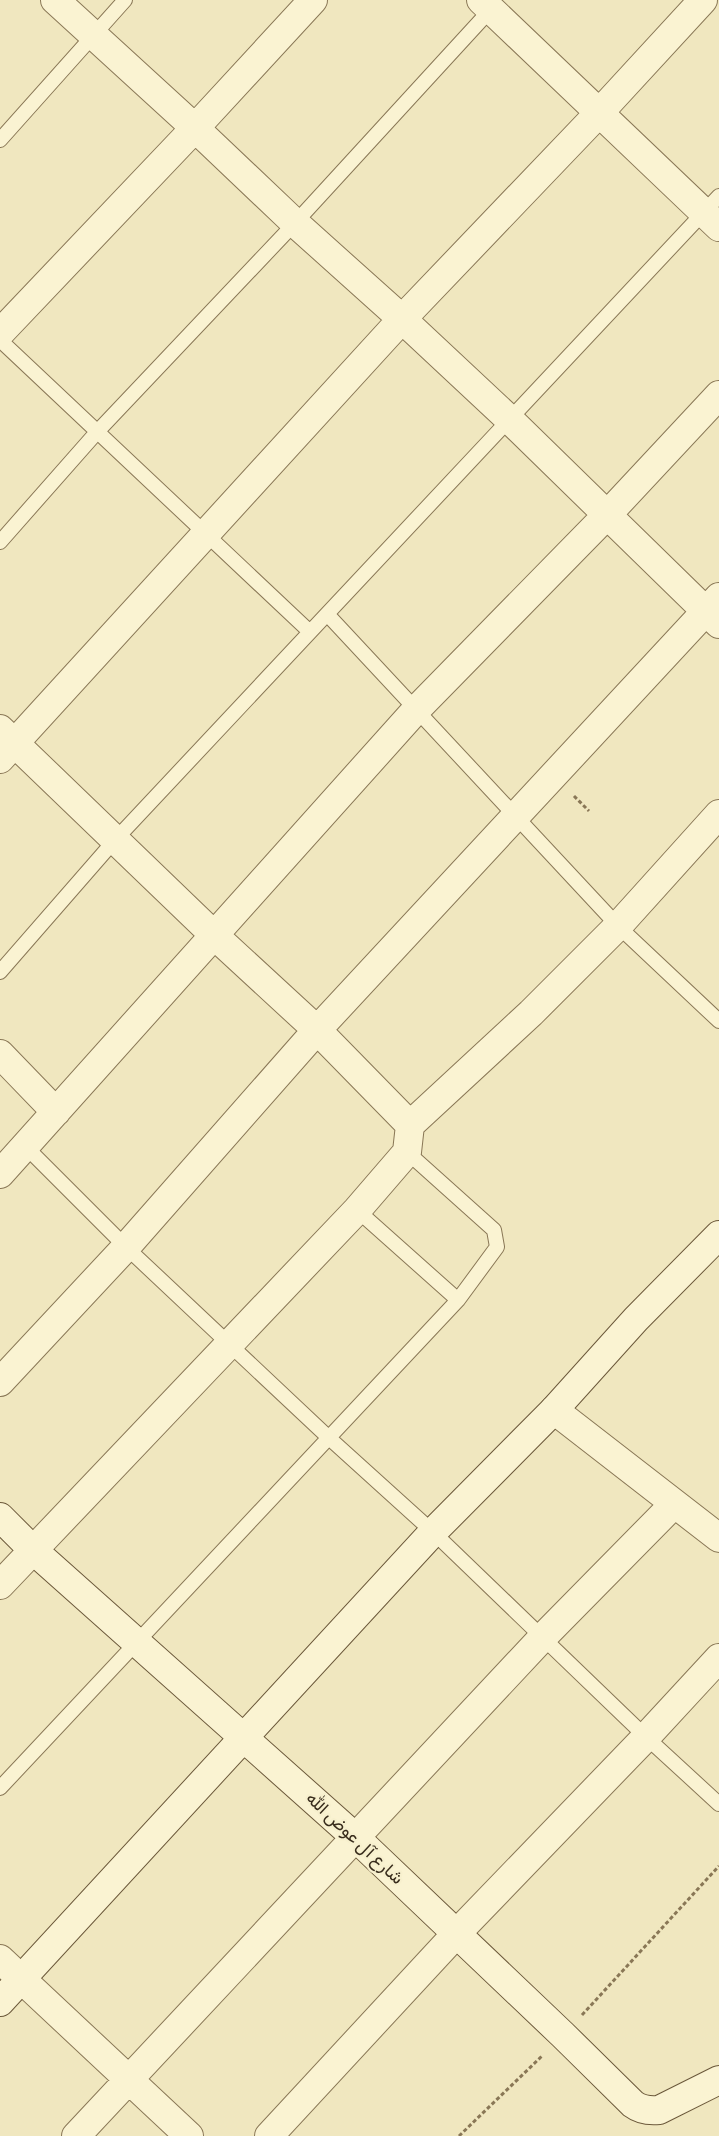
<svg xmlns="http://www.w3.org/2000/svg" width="719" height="2136" viewBox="0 0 719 2136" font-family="'Crimson Pro',Vazirmatn,serif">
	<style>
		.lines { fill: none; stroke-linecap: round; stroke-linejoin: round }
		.lane-casing { stroke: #897756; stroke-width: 16 }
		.street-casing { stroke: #897756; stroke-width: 30 }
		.secondary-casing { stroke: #6b583a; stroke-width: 30 }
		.path { stroke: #897756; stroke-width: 3; stroke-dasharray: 4 2.5; stroke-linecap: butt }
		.lane { stroke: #faf3d2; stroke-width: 14 }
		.street { stroke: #faf3d2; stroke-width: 28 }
		.secondary { stroke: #faf3d2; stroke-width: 28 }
		.labels { text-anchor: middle; stroke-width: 4.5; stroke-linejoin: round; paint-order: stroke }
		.street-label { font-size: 18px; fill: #382c1c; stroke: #f7f0ce }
	</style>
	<rect width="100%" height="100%" fill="#f0e7bf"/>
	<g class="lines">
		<g class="lane-casing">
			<path id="lane" d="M0,140L125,0
				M0,340L310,632
				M0,542L97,432L295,223L494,6
				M327,614L618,926L719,1021
				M0,972L115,840L719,196
				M25,1146L126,1247L328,1437L433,1532L646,1737L719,1804
				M357,1210L458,1300
				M0,1788L458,1300L497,1247L494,1230L407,1152"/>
		</g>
		<g class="street-casing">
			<path id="street" d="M55,0L195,128L295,223L402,319L509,419L719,624
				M481,0L719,227
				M0,333L195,128L313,0
				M0,729L215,936L317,1030L410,1125
				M0,759L402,319L599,113L703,0
				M0,1054L56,1112
				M0,1174L415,711L607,515L719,395
				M0,1382L126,1247L317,1030L719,597
				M554,1410L719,1538
				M0,1585L357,1210L407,1152L410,1125L531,1013L618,926L719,814
				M0,1959L189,2136
				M76,2136L543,1637L674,1504
				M269,2136L457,1933L646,1737L719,1658"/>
		</g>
		<g class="secondary-casing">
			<path id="secondary" d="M0,1517L33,1550L355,1837L563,2035L633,2104C641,2110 649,2111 659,2110L719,2080
				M0,2002L433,1532L554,1410L636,1319L719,1235"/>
		</g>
		<path class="path" d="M574,796L589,811
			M582,2015L719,1866
			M459,2136L543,2055"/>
		<use href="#lane" class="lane"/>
		<use href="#street" class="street"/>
		<use href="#secondary" class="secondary"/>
	</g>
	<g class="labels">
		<g class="street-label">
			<text transform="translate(355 1838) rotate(43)" y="6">شارع آل عوض الله</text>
		</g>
	</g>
</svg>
